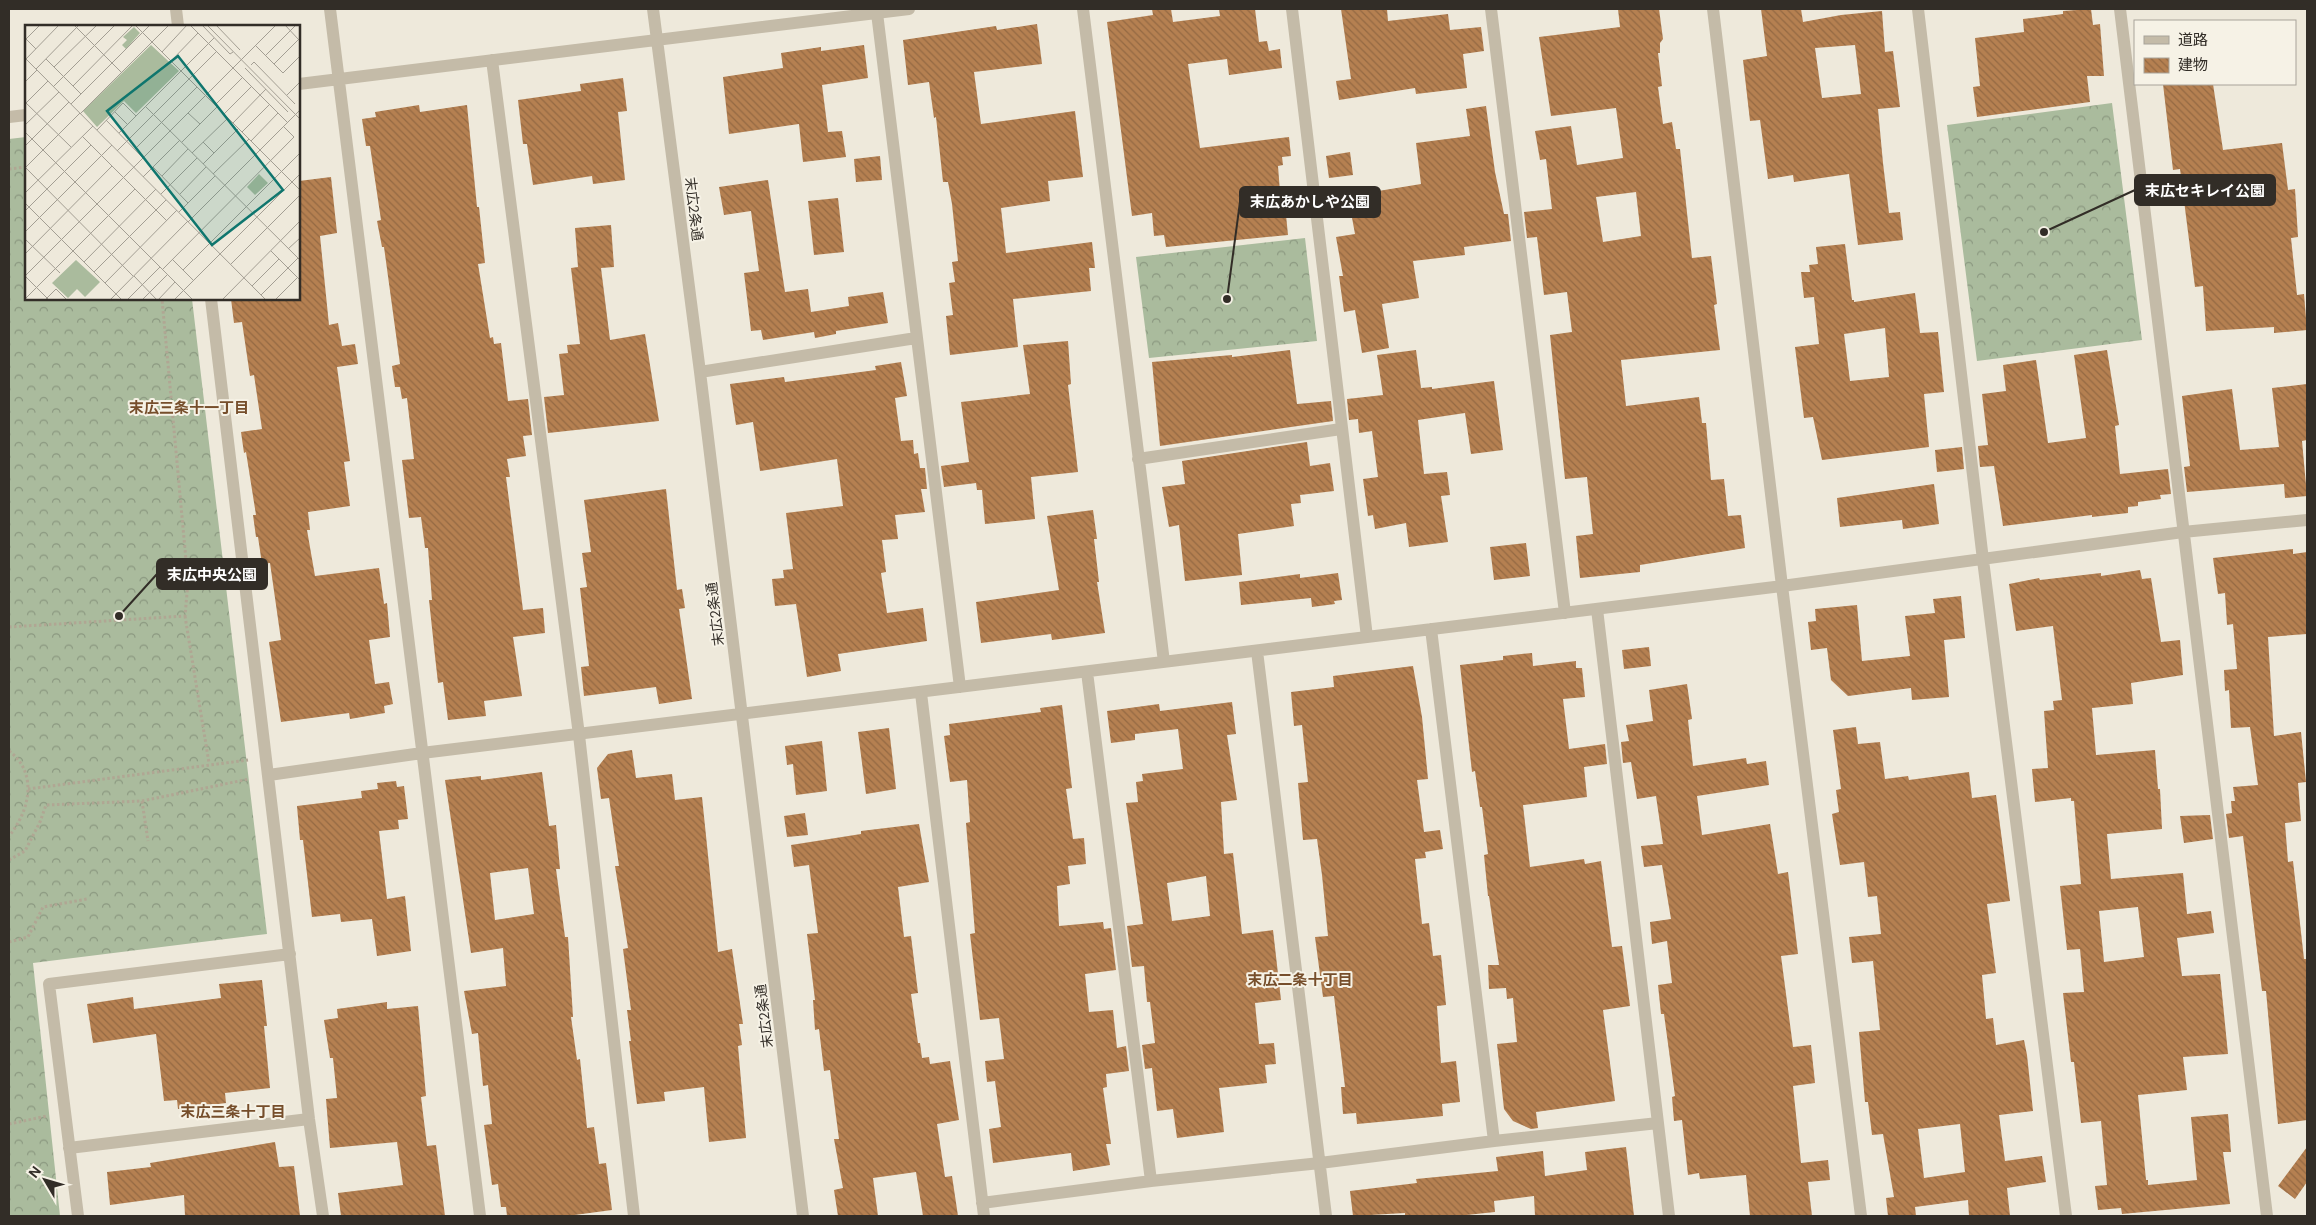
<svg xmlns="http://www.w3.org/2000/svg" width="2316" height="1225" viewBox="0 0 2316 1225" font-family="'DM Sans','Noto Sans JP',sans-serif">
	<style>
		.forest { fill: url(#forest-crowns) }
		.building { fill: url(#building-back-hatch); fill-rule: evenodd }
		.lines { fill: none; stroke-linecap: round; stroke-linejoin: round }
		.path { stroke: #b0a693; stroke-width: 3; stroke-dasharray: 2.5 2.5; stroke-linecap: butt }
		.minor { stroke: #c4bba8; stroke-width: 12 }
		.labels { text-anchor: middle; stroke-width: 4; stroke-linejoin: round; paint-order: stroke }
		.street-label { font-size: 14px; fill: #322d27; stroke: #f6f2e6 }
		.neighbourhood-label { font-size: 15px; font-weight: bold; fill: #764e2b; stroke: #f6f2e6 }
		.inset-road { fill: none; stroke: #a39e93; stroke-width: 1 }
		.view { fill: #0f766e; fill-opacity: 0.15; stroke: #0f766e; stroke-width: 2.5 }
		.inset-edge { fill: none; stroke: #322d27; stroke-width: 2.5 }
		.leader { fill: none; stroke: #322d27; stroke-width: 2 }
		.callout-dot { fill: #322d27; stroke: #f6f2e6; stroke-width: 2 }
		.callout { fill: #322d27; stroke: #322d27; stroke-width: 2 }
		.callout-label { font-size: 15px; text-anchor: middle; font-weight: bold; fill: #fff }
	</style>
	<defs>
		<pattern id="forest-crowns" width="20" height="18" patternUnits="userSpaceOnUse" patternTransform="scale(1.25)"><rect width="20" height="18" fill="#aabb9d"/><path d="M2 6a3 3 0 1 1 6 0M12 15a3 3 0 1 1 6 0" fill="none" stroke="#8b9880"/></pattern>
		<pattern id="building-back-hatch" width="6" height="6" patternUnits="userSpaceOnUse" patternTransform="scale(1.25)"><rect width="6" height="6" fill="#b58051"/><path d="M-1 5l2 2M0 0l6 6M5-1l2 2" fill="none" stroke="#946943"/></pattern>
	</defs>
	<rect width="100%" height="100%" fill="#eee9db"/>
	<path class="forest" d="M2112,103L2142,340L1977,361L1947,125Z
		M26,137V299H192L267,934L33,963L60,1216H9V139Z
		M1305,238L1317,341L1149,358L1136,257Z"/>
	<path class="building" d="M1152,9H1171L1173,22L1220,16L1219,9H1255L1259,42L1267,41L1269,51L1280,49L1282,68L1229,75L1227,59L1188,64L1200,148L1289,137L1291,156L1282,157L1283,165L1278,166L1281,205H1285L1288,235L1166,247L1164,235L1154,236L1152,213L1132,216L1107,22L1153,15Z
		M1341,9H1387L1388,21L1448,14L1450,30L1481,27L1484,51L1463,54L1467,88L1416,94L1415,88L1339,100L1336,81L1351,79Z
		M1618,9H1659L1663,39L1660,43V53H1658L1662,86L1658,87L1663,124L1672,122L1676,149H1680L1692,258L1711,256L1717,304L1714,305L1720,350L1621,360L1626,406L1699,397L1702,423H1706L1711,480L1724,479L1728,516L1741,515L1745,548L1640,565V572L1580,578L1576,536L1593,534L1587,477L1565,479L1550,335L1572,332L1567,292L1544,295L1537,237L1527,238L1524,212L1552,209L1546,159L1540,160L1535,131L1571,126L1577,165L1623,158L1616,108L1551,116L1539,37L1620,27ZM1636,192L1641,236L1603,242L1596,197Z
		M1761,9H1801L1803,22L1841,15L1882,11L1885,52L1893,51L1900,107L1878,109L1883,163L1889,213L1900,212L1903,240L1858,245L1849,174L1794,182L1793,175L1768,179L1760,120L1750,121L1743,60L1767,56ZM1855,45L1861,94L1822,98L1815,48Z
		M2091,9L2093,25L2100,24L2104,76H2087L2090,102L1977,117L1973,87L1980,86L1975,38L2024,32L2023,19L2063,14V11Z
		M1037,24L1042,64L974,72L981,124L1075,111L1083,177L1048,181L1050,201L1001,208L1006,253L1092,242L1095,268H1089L1091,291L1013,299L1018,347L950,355L946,316L953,315L949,283L955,282L952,262L958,261L952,204L948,182H943L936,117L934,118L929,82L908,85L903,40L996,26L997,30Z
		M864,45L868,78L822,85L828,132L842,131L846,157L803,162L799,124L729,134L723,77L783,68L781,53L821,47V51Z
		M623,78L627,111L618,112L625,180L593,184L592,176L533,185L527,144H523L518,100L581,91L580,84Z
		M2163,84H2213L2223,150L2282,143L2288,190L2295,189L2298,237L2291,238L2297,295L2304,294L2307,330L2274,333V327L2206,331L2203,286L2195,287L2180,169L2173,170Z
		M419,105L420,112L467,105L477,207H479L485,263L478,264L490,338L493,337L494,344L501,343L508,401L528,399L532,435L523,436L526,456L507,459L510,477H506L523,610L543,608L545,633L513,637L522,696L484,701L486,716L448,720L443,682L438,683L435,656L429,600H432L428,548H425L421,517L409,518L402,460L414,459L407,398L402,399L400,387H395L392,366L400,364L384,247H382L377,221L381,220L370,146H366L362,119L376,117L375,112Z
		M1486,106L1495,172L1504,214H1508L1511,241L1464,247L1465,255L1413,261L1419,298L1382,304L1389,348L1362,353L1355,310L1344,312L1339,276H1343L1336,237L1355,234L1348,196L1421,184L1416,143L1470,136L1466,109Z
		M1350,152L1353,175L1329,178L1326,156Z
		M880,156L882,180L856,182L854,159Z
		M331,177L337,233L320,236L329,325L338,323L342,346L355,344L358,364L337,367L350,461L344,462L350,506L308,512L310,530H307L315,576L379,568L384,604L387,603L390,637L369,640L375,684L389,682L393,704L384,706L385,713L350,719L349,713L281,722L269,642L281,640L270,563L262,564L258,537H256L253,515H256L246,452L244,453L241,432L262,429L254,375L250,376L242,322L234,323L231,299H299V181Z
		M768,180L785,292L808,289L811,312L849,306L848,297L883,292L888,323L836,331V334L815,338L814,332L763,340L761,330L751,331L744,273L759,271L751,211L724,215L719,187Z
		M838,198L844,252L814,255L808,201Z
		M611,225L614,267L601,268L610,340L645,334L659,421L548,433L544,397L564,395L559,354L568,353L567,345L580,344L571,268L578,267L575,228Z
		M1845,244L1852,300H1854V302L1915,293L1920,333L1938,332L1944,392L1924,394L1929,447L1822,460L1813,417L1804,418L1795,347L1819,344L1814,297L1804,298L1801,272H1810L1809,265L1818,264L1816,247ZM1885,328L1889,377L1850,381L1844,334Z
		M1068,341L1071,384L1068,385L1078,472L1031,477L1035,519L985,524L982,490H977L976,483L944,487L941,466L969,462L961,402L1030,394L1023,345Z
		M1290,350L1297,404L1331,401L1333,421L1160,446L1152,362L1232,355V357Z
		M1416,350L1421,388L1432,387V389L1494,381L1503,450L1471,454L1465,413L1418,420L1424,474L1447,472L1450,495L1441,496L1448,542L1409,547L1406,523L1375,529L1373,515L1368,516L1363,479L1378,477L1372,431L1359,433L1358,419L1349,420L1347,399L1383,395L1377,355Z
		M2107,350L2119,425L2115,426L2120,474L2168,469L2171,494L2160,495L2161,499L2138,502V506L2128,507V513L2092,517V515L2003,526L1994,466L1980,467L1978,446L1988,445L1982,394L2006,391L2003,365L2036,360L2048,443L2086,438L2074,355Z
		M901,362L907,396L895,398L901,441L913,440L914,454L918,453L920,468H925L927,489H921L925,512L895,515L898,539L882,540L886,572L881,573L887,613L923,608L927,641L838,654L841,671L807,677L796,604L775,606L772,579L784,578L783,570L793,569L786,513L843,506L837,459L760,471L753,422L736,425L730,384L784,377L785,382L876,370L875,366Z
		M2307,384V440L2302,441L2307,496L2285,498L2284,484L2187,492L2184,467L2190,466L2182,396L2232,389L2240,450L2279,447L2272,388Z
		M1307,442L1310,466L1330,463L1334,491L1300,495L1301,503L1291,504L1294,526L1238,534L1242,575L1185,581L1179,525L1169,527L1162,487L1185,484L1182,461Z
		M1962,447L1964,469L1937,472L1935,450Z
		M1934,484L1939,524L1903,529L1902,520L1840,527L1837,498Z
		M666,489L677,590L682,589L685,608L679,609L692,699L659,704L656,687L584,696L581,667L589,666L580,588L587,587L582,553L591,552L584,500Z
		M1093,510L1097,539H1094L1099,582H1097L1105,633L1052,640L1051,634L981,643L976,602L1059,590L1047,516Z
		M1526,543L1530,576L1494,580L1490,547Z
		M2293,549V554L2307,552V634L2268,637L2274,736L2301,732L2306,782L2298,783L2301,821L2285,823L2288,862L2293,861L2304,959H2307V1120L2278,1124L2266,991H2262L2243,836L2229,838L2226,814L2232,813L2231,801H2235L2233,787L2258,785L2250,727L2231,728L2229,690L2225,691L2224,670L2237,669L2233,624L2227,625L2225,593L2218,594L2213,558Z
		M2140,570L2142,579L2151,578L2161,642L2180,640L2183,675L2131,683L2133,704L2092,708L2096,755L2155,750L2158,789H2160L2162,829L2107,834L2111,879L2183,873L2187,914L2211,911L2214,933L2177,938L2182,976L2220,974L2228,1054L2183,1057L2187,1090L2138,1095L2146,1180H2148V1185L2197,1180L2191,1117L2228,1114L2231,1152H2223L2230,1204L2122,1214L2121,1208L2098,1210L2095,1186L2107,1185L2101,1121L2081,1123L2074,1062H2071L2063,993L2084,992L2080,949L2067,950L2060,886L2081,884L2074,801H2071V798L2035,802L2032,769L2048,768L2044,711L2054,710L2053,701L2062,700L2053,626L2016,631L2009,584L2039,578L2040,580L2101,573V576ZM2138,907L2144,957L2104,962L2099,911Z
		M1338,573L1342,600L1334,601L1335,604L1312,607L1311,598L1241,605L1239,582L1300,574V578Z
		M1961,596L1965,638L1944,640L1949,697L1912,700L1911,688L1848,696L1831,680L1827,648L1811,650L1808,622L1816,621L1815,609L1857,605L1862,661L1910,656L1905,616L1935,613L1933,599Z
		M1649,647L1651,666L1624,669L1622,650Z
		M1532,653L1533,666L1576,661V668H1582L1585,697L1563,699L1569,749L1605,744L1607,764L1584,767L1587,797L1523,805L1530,867L1584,859L1585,864L1601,861L1612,947L1622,946L1630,1006L1603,1010L1615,1101L1536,1112L1538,1128L1531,1129L1513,1121L1504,1109L1497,1044L1517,1042L1513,998L1507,999L1506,988L1489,989L1488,965H1499L1489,896H1488L1484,855L1488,854L1482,807H1480L1475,771L1472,772L1460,665L1503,660V656Z
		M1413,666L1422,717L1428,779L1417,780L1424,832L1440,830L1443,849L1425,852L1426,858L1415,859L1422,924L1429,923L1433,956L1441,955L1446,1005L1437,1006L1441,1063L1456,1061L1460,1102L1442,1104L1443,1116L1357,1124L1356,1113L1343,1114L1341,1087H1345L1334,996L1323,997L1315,937L1328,936L1322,875L1317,839L1303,840L1298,783L1308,782L1302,725L1294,726L1291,692L1334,687L1333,676Z
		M1687,684L1692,719L1688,720L1693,766L1746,758L1747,764L1766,761L1769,785L1697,796L1702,835L1770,824L1778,874L1788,872L1798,954L1781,956L1793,1047L1811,1045L1815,1083L1793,1086L1801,1163L1828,1160L1830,1180L1808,1182L1812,1216H1750L1746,1175L1700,1179L1699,1173L1688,1175L1682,1120L1674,1121L1672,1097L1675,1096L1664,1014H1661L1658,985L1672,983L1667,941L1652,944L1650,922L1671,919L1662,865L1644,867L1641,846L1663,844L1656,796L1637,799L1631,762L1623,763L1621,742L1629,741L1626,725L1653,721L1649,690Z
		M1232,702L1236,734L1227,735L1237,800L1221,802L1224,854L1233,853L1242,934L1273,930L1281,1000L1255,1003L1259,1044L1274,1043L1276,1064L1265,1065L1267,1083L1219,1088L1224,1132L1177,1138L1173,1109L1157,1111L1152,1068L1145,1069L1142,1045L1155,1043L1150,1002H1147L1144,966L1132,967L1127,926L1143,924L1126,803L1138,802L1136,782L1143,781L1142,774L1183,769L1178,729L1135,734V740L1111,743L1107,711L1159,704L1160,711ZM1206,876L1210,916L1172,921L1167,883Z
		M1062,705L1072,788L1066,789L1073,839L1084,838L1086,864L1068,866L1070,884L1057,886L1059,926L1103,922L1104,929L1111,928L1116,970L1085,974L1089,1012L1113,1010L1117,1048L1126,1046L1129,1071L1106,1074L1107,1087L1103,1088L1111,1144H1106L1110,1165L1073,1171L1071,1153L993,1163L989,1129L1001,1127L995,1081L987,1082L985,1061L1004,1059L999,1018L980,1020L970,934L975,933L966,823L970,822L967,780L950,782L944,736L950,735L949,724L1041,712L1040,708Z
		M1856,727L1858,744L1880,742L1885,779L1908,776L1909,780L1969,772L1972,798L1996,795L2010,901L1987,904L1996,973L1982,975L1986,1019L1993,1018L1996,1045L2024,1040L2027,1055L2033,1111L1999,1115L2005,1161L2042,1156L2046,1182L2007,1188L2010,1216H1969L1968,1200L1915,1207L1916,1216H1888L1886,1198L1894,1197L1883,1134L1872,1135L1868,1102H1865L1859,1032L1880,1030L1873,961L1852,963L1849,937L1881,934L1877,896L1868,897L1864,862L1840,865L1832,814L1839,812L1836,790L1841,789L1833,730ZM1960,1124L1965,1172L1924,1178L1918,1129Z
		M889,728L896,789L866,794L858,732Z
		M822,741L827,791L796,795L793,764L787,765L785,746Z
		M632,750L636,778L672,774L675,800L702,797L718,952L732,949L743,1024H739L742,1045L738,1046L746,1138L709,1142L704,1087L664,1092L665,1101L637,1104L629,1041H631L627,1010H631L623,949L628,948L615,866H619L609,798L601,799L597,768L608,754Z
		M542,772L549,826L556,825L560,869H556L565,937H568L573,1017H571L577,1060L580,1059L587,1128L594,1127L599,1164L606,1163L612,1210L567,1216H507L506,1207H501L498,1184L492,1185L484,1125L492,1124L488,1085L483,1086L478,1033L472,1034L464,991L506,986L503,948L471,953L445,780L481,776V780ZM528,868L534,914L495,920L490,873Z
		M396,781L397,787L404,786L408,819L398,820L399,829L379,831L387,899L405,896L411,951L377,956L372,919L341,922L340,914L312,917L303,840H300L297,806L362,798L361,791L378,789L377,783Z
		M805,813L808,835L787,837L784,816Z
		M2210,815L2213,839L2184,843L2180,816Z
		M919,824L929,882L898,887L904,937L911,936L918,993L911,994L918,1043H920L922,1058L929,1057L930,1064L950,1061L959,1120L937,1124L945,1177L952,1176L958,1216H923L916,1172L873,1178L878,1216H838L834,1190L843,1188L834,1139H839L830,1070L824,1071L819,1029L815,1030L813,1000H815L807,934L818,933L809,865L794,867L791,845L861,834V831Z
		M262,980L267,1026H264L270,1088L225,1093L226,1103L178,1109L177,1100L164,1101L156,1034L93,1043L87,1004L133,997L134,1009L221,998L219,984Z
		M387,1002V1009L418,1006L426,1096L421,1097L427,1146L436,1145L445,1216H341L338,1193L403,1185L397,1142L330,1148L326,1099L337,1098L333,1058H330L324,1020L338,1018L337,1009Z
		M275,1142L279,1167L294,1166L300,1216H185L184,1195L110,1205L107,1172L151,1167L150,1163Z
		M1626,1147L1634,1216H1535L1534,1196L1494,1201L1495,1212L1457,1216H1405V1213L1353,1216L1350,1191L1417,1183L1416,1179L1498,1171L1496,1157L1543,1151L1545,1176L1587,1170L1585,1152Z
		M2307,1147V1182L2295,1199L2278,1186Z"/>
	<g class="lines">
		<path class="path" d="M9,169L26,167
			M185,616L209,763
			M9,627L185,616L188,582L162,299
			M9,751C39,773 29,812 9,836
			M28,789L248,760
			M142,801L148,841
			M9,860L25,851L40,822L46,805L142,801L249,779
			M9,942L28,937L43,907L87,899
			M9,1124L47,1116"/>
		<path class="minor" d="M176,9L178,26
			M330,9L480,1216
			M653,9L700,372L803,1216
			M1083,9L1164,662
			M1292,9L1367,637
			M1491,9L1565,613
			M1713,9L1782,586L1861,1216
			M1918,9L1983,560L2066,1216
			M2120,9L2267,1216
			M877,13L960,687
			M492,60L579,735L634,1216
			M299,84L909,9
			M9,117L26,115
			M211,299L309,1119L323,1216
			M700,372L916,338
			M1138,459L1341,429
			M1597,609L1669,1216
			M1431,629L1494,1141
			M1257,651L1326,1216
			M1087,672L1151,1181
			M921,693L984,1216
			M269,775L422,753L1782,586L2183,532L2307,520
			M69,1148L309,1119
			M982,1203L1151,1181L1320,1163L1494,1141L1658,1123
			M78,1216L49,984L290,954"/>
	</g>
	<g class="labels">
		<g class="street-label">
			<text transform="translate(694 209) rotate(83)" y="5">末広2条通</text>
			<text transform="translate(715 614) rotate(-97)" y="5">末広2条通</text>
			<text transform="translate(764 1016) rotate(-97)" y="5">末広2条通</text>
		</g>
		<g class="neighbourhood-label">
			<text x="189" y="413">末広三条十一丁目</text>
			<text x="1300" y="985">末広二条十丁目</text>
			<text x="233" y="1117">末広三条十丁目</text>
		</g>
	</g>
	<g transform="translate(25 25)">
		<rect width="275" height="275" fill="#eee9db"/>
		<path d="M109,2L115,8L101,24L97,20L102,15L98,12ZM126,20L154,46L111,88L99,76L72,102L58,86ZM234,149L243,158L230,170L222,162Z" fill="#aabb9d"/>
		<path d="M81,67L88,74L73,90L66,83ZM51,235L75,257L60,272L52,264L43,273L27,258Z" fill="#aabb9d"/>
		<path class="inset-road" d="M49,0L96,47M110,0L275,165M165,0L263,98M177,0L205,29L208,27M182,0L275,94M191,0L215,25M260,0L274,15M0,13L11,24M1,14L15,0M231,21L258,48L275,31M137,27L162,0M241,30L271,0M0,33L241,275M21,34L56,69M0,35L34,0M146,36L173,8M249,39L275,13M226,40L229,37L270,79M29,42L72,0M220,43L263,87M11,44L54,0M0,57L12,45M48,61L108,0M28,62L90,0M262,70L275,57M0,77L46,122M0,79L23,56M46,79L125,0M190,80L217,53M120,81L275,235M90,87L102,99M163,88L175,99M55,89L144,0M199,89L226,62M81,95L118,133M208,98L241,64M0,100L34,67M72,105L98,78L111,91M0,107L168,275M217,107L244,80M94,108L189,13M57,111L142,196M226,116L253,88M157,117L192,82M178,117L189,128M0,121L44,77M110,124L172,62M92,126L191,27M167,128L203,93M178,139L214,103M0,142L108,251M128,142L163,178M0,143L55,88M188,149L224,114M137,151L163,124M118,152L155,115M0,168L68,101M136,169L172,133M155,169L181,142M0,178L97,275M0,186L66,120M154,187L190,151M163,197L275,85M0,207L87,120M0,214L35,248M263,224L275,213M246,226L275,255M0,229L87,141M147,234L168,255M59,237L131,164M206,239L275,170M138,244L269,112L259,102M158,245L275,128M69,247L141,175M0,251L251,0M0,251L24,275M109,251L132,275M80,258L152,185M227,261L254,234M236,270L273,233M0,274L110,164M20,275L31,264L42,275M85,275L163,196M102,275L135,242M117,275L143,249M133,275L150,257M149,275L275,149M197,275L275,196M250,275L272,253"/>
		<path class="view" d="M153,31L258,165L187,220L82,86Z"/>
		<rect width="275" height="275" class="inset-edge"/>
	</g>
	<path class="leader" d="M2044 232L2135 190M1227 299L1240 202M119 616L157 574"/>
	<g class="callout-dot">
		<circle cx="2044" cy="232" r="5"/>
		<circle cx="1227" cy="299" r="5"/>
		<circle cx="119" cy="616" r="5"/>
	</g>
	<g class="callout">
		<rect x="2135" y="175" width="140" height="30" rx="5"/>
		<rect x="1240" y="187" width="140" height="30" rx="5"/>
		<rect x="157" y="559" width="110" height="30" rx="5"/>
	</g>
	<g class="callout-label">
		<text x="2205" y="196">末広セキレイ公園</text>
		<text x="1310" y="207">末広あかしや公園</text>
		<text x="212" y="580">末広中央公園</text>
	</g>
	<rect width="2316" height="1225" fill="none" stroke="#322d27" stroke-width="20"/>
	<rect x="2134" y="20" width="162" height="65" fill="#f6f2e6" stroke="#a8a39a"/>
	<rect x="2144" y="36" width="25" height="8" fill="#c4bba8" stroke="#a8a39a"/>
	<text x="2178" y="45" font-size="15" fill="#322d27">道路</text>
	<rect x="2144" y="58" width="25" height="15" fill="url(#building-back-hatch)" stroke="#a8a39a"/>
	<text x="2178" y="70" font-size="15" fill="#322d27">建物</text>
	<g transform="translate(45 1180) rotate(308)" stroke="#f6f2e6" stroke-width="4" paint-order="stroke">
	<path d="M0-4L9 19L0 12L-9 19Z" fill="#322d27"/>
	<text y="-8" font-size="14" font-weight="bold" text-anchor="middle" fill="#322d27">N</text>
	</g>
</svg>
